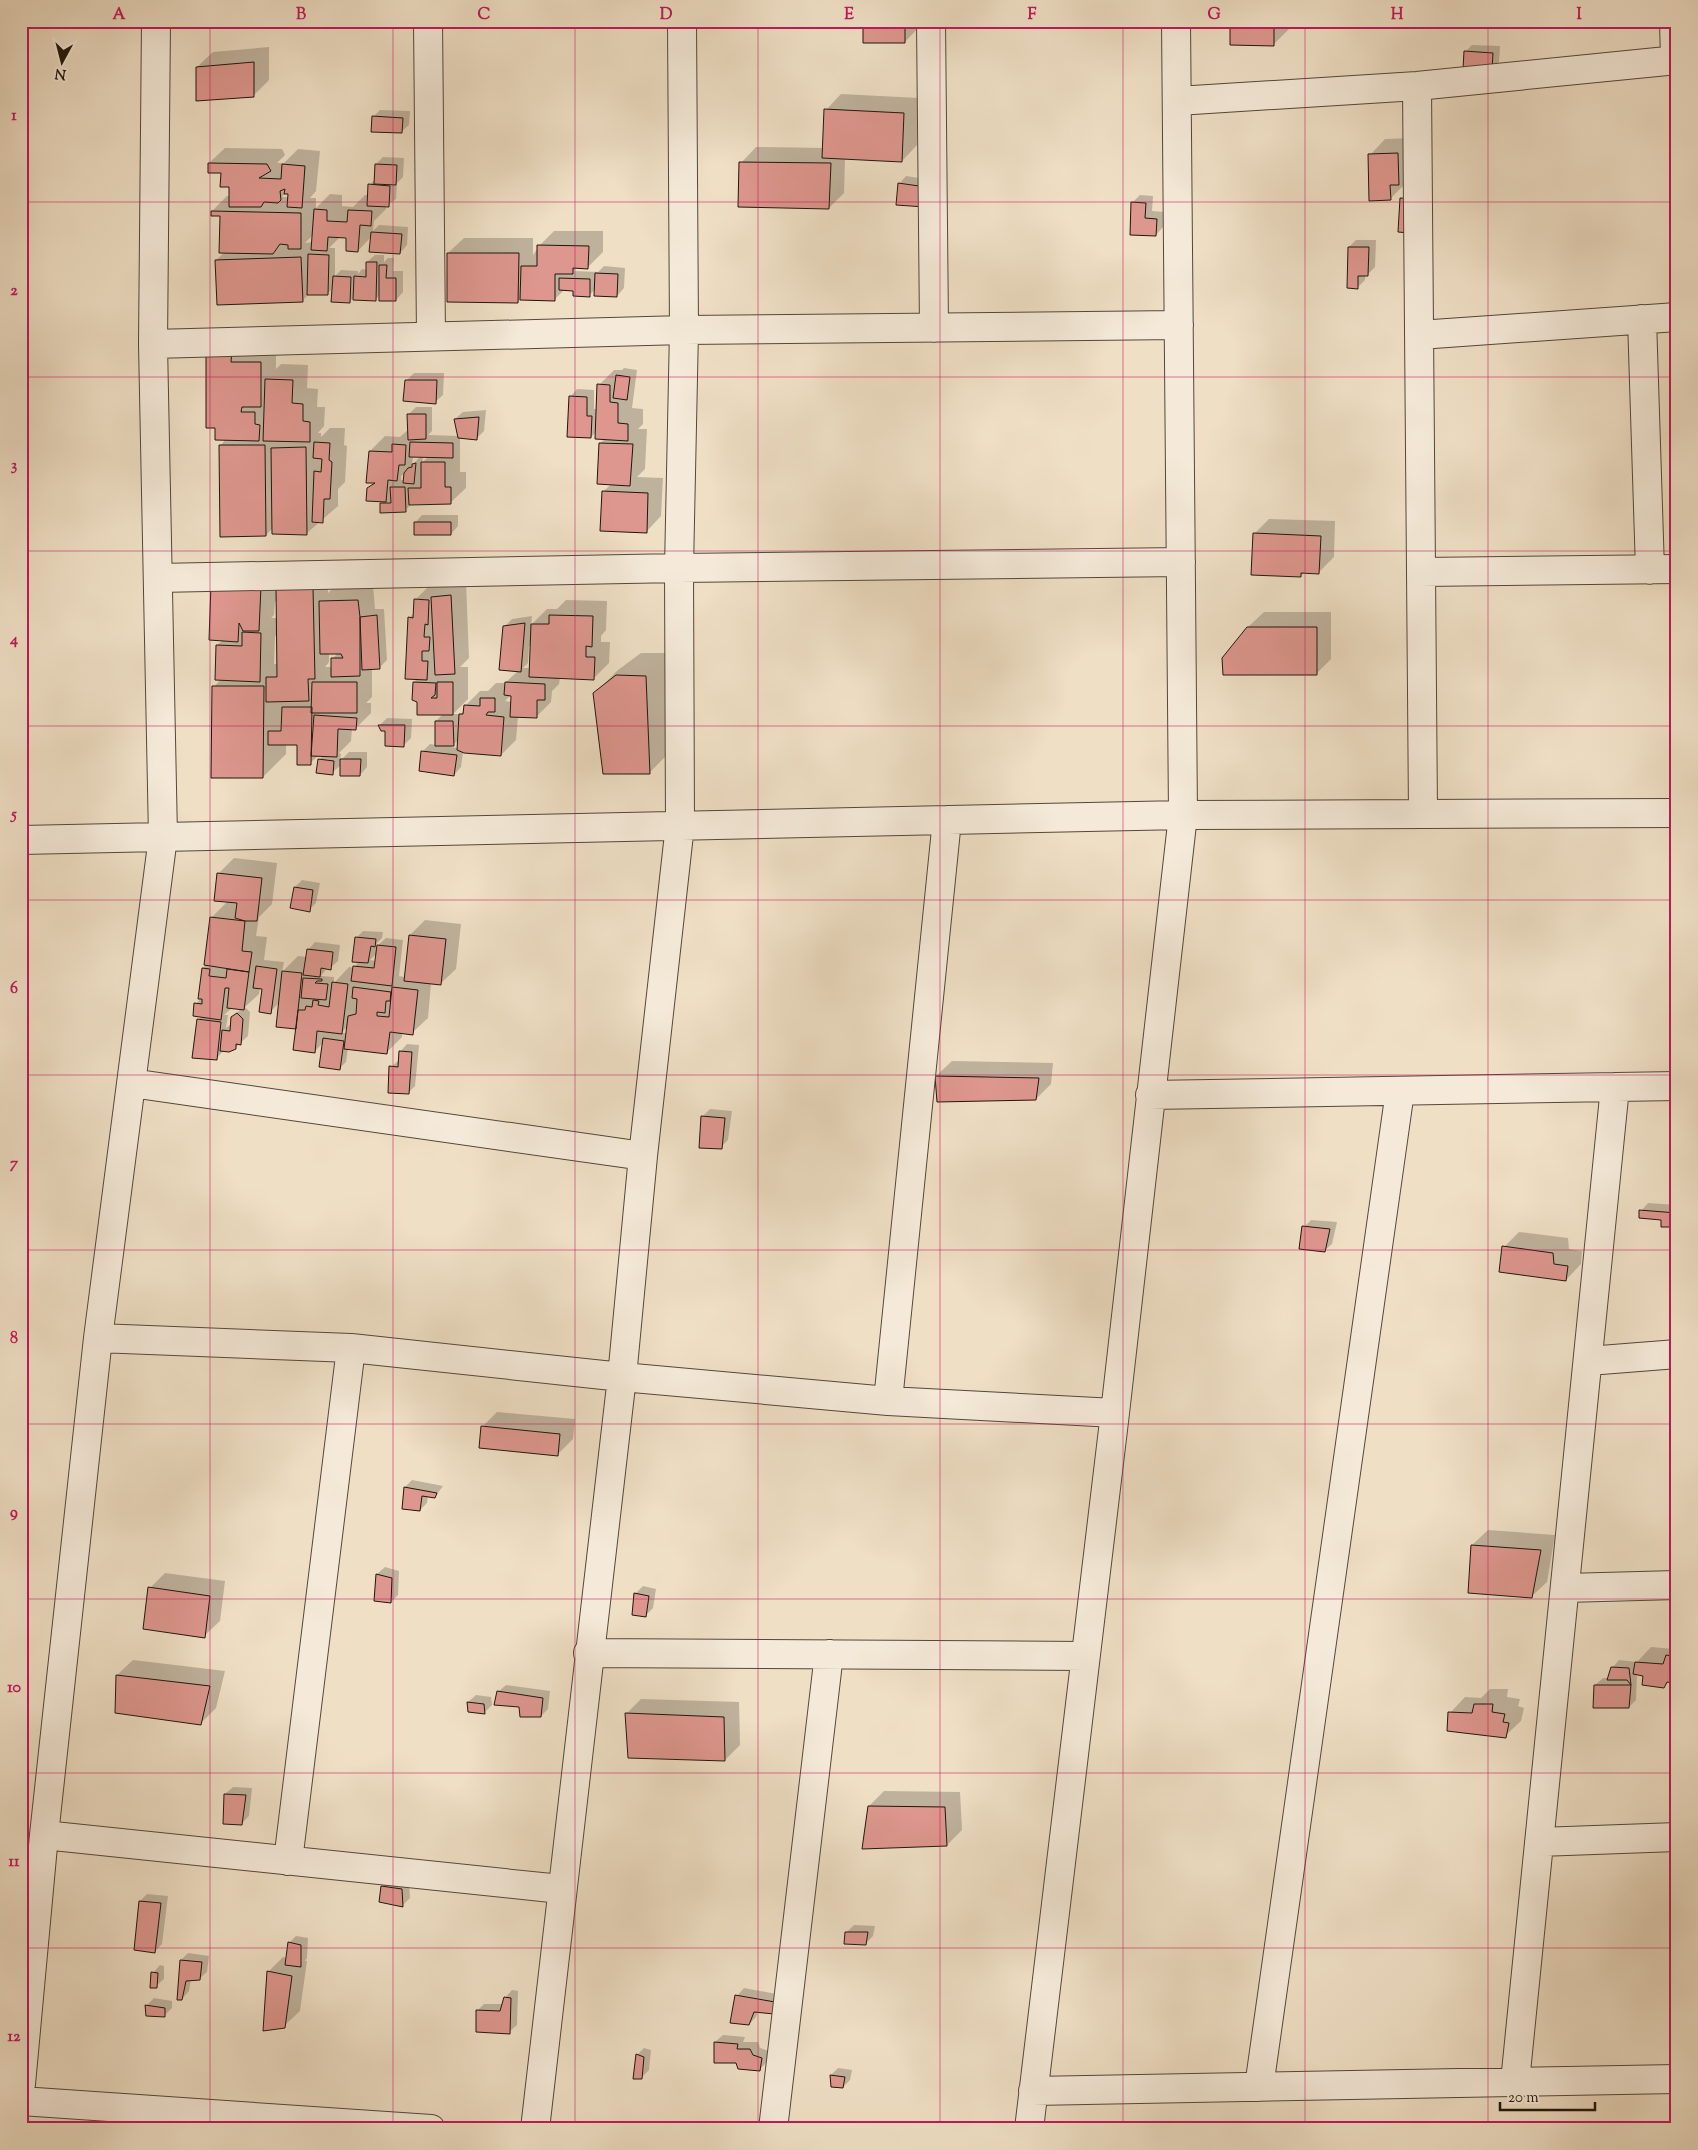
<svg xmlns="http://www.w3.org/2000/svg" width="1698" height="2150" viewBox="0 0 1698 2150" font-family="'Sorts Mill Goudy',serif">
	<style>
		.shadow { fill: #0003; fill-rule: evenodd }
		.building { fill: #de978f; stroke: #1f150c }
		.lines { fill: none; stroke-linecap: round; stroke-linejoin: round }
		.minor-casing { stroke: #53483a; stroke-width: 30 }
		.minor { stroke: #f5ead9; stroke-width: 28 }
		.grid { fill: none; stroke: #c2185b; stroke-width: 1; stroke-opacity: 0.55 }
		.neatline { fill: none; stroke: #c2185b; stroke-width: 2 }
		.grid-label { font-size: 16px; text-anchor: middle; font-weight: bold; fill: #c2185b }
	</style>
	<rect width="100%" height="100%" fill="#efdfc5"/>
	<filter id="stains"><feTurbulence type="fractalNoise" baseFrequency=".004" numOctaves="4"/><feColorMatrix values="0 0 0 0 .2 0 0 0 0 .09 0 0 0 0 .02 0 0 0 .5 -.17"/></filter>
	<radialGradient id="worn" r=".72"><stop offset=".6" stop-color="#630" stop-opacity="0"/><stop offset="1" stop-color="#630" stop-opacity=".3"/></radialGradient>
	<path class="shadow" d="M864,21H920V26L905,42Z
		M1231,21H1289V29L1273,45Z
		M1472,45L1500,46L1499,62L1492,69L1465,52Z
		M269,47V80L254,95L197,67L213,52Z
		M841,94L919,98L917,145L902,161L845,158L844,193L829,208L741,163L756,147L824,148L826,110Z
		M380,110L410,111L409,125L401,132L373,117Z
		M1413,138L1405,184L1390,199L1370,155L1385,139Z
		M225,148L282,149L285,155L277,163H284L298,149L320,151L316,191L310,198H316V208L330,194L342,195V206L353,207L365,195H369L370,185L375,179L376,164L383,157L404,158L403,177L397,183L396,199L386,206V209L374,221L373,231L379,225L408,227L407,245L400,253L371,237L358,251L348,237H340L329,248H335V276L341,270L358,271V274L362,269L367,270V262L375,255H384V262L388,258H394L393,271H403V292L396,300L380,295L376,299L355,296L349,302L333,288L328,293L309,294L302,301L216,260L225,252L221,215L212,211L227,196H231V186L222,172L209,163ZM287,192H289V197H282ZM313,235V242L305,243Z
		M906,176L939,181L940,189L899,184Z
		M1140,195L1153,196L1152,211L1164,212L1163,227L1156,235L1132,203Z
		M554,231H603V252L588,267H578L574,271L598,272L604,266L625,268L624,288L617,296L596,289L589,295L574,290L565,289L554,300L521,299L518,302L448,253L464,238H533V255L539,246Z
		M1356,240H1376L1375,267L1368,274H1365V280L1358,287L1349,247Z
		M276,347V369L281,364L308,365L307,388L318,389L317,407H325L324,426L318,433H321V437L330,428H345L344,445L347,446L345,482L338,489V506L307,533L273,528L266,535L220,446L226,439L208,349Z
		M624,368L637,370L632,408L643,409V424L638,429H647L645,469L637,477L663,478L661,516L646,532L603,492L611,484L600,443L605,439L597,431L591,437L570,397L577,389L594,390V409H598L599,385L614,370H622Z
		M414,373H444L443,395L435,402L407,380Z
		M416,407H432V431L428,435L459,436L455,419L463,412L486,410L484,431L477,438L460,437V472H466V488L450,503H412L405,511L381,503L384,501L369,488L375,482L370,451L385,436L400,437L409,429L408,415ZM413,456H421L412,465ZM423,456L428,457L422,463ZM406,471L405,480H401V476Z
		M422,515H458V526L451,534L415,523Z
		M1269,519L1335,521L1334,557L1319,572H1305L1301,576L1254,534Z
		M276,572L275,590L292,573H328V593L335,586L373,585L375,609H384L387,660L379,668H372V697L366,703H371V713L355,729H352L351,741L339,753L341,754L340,761L349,752H367V767L360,775L342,764L332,773L319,760L324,755H319L310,763L298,744H286V754L263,777L214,687L221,679L217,645L223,640L210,639ZM275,601L277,602V618H271L274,615ZM275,636H277L278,664H274ZM329,653H338L332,659V667H325L329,662Z
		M466,581L469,658L460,667H468V699L453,714H461L465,710V706L480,691H488L496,683H505L518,671L504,627L512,619L532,616L531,625L547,609H557L566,600L607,601L606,630L601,636V642H610L609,663L594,678L560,677L559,684L552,691L551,702L536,717L518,716L516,740L501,755L463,752L461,767L454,775L423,751L430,744L436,745V721L443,714L418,701L414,682L418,678L409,618L414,613L415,600L430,585ZM529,646H531V668H523L528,663ZM513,695L512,702L505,701L510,696ZM459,739L458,748L451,747Z
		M1264,612H1331V659L1316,674L1248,627Z
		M641,653H669L673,749L650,772L595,693L618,670Z
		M387,718L412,719L411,738L404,745L380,725Z
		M234,858L277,863L272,904L259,917L256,936L267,937L264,960L284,962L282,972L298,956L307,957L308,950L315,942L340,945L338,961L330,968H327L321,976L334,977V983L349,967L354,968L359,961L356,938L363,931L383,932L382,938L377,943L376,947L386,938L403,940L399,976L404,977L410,935L425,920L461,924L456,969L440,984L431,983L428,1018L412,1033H402V1037L387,1052L348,1048L346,1062L339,1069L324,1042L314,1052L279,1003L270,1012L263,988H260L259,994L245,1007L250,1012L248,1036L235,1048L224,1050L216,1059L198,1020L202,1016L196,1004L201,998L203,968L207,964H206L212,917L228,901L218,874ZM377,953L376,961L370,960ZM232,1008L241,1009L232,1017L231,1024L226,1028L228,1015H224ZM348,1026L347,1033H341Z
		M302,880L320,883L316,903L309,910L295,887Z
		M407,1044L419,1045L415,1086L408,1093L391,1067L399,1060L400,1052Z
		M952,1061L1053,1063L1051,1084L1036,1099L936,1076Z
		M710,1109L732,1111L728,1140L721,1147L702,1117Z
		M1648,1203L1677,1205V1226L1641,1211Z
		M1311,1220L1337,1222L1332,1244L1324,1251L1304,1227Z
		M1519,1232L1568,1238L1569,1249L1582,1251L1581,1264L1566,1280L1504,1247Z
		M497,1412L575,1419L573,1439L557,1455L482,1427Z
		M332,1434L331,1453H323L325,1441Z
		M412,1480L443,1486L435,1497L428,1496L427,1503L420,1510L405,1487Z
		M1488,1530L1555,1535L1547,1582L1531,1597L1472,1545Z
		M385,1567L399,1571L398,1595L391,1602L376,1600L377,1574Z
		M165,1573L225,1581L220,1621L204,1636L150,1588Z
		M643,1586L656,1589L653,1608L646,1615L635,1594Z
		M1677,1646V1682L1669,1681L1664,1687L1644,1675L1637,1673L1636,1700L1629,1707L1595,1685L1603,1678H1609L1612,1668L1619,1660L1637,1662L1651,1647L1674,1649Z
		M133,1660L225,1671L216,1708L201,1723L117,1675Z
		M506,1685L550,1691L548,1709L541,1716L520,1706L498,1692Z
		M1490,1689H1508L1507,1697L1520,1699L1518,1706L1524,1708L1521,1721L1505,1736L1450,1713L1465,1697L1481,1698Z
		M476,1695L491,1697L492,1705L485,1712L469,1710L468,1702Z
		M641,1699L739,1702L740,1745L725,1760L626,1714Z
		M233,1787L252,1788L249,1816L241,1824L225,1794Z
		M884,1791L960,1792L962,1830L947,1845L869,1806Z
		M389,1879L409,1882L410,1898L402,1906L382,1886Z
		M147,1894L168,1896L162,1944L155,1951L140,1901Z
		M854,1925L875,1926L873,1936L866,1943L846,1933Z
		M296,1936L308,1938L307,1958L305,1961H307L300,2011L284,2026L268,1972L283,1957L287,1958L289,1943Z
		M188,1953L209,1956L207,1972L199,1979H191L189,1991L182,1999L181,1960Z
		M160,1965L164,1966V1979L156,1986L153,1973Z
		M744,1988L782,1995L781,2005L758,2011L756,2017L749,2024L737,1996Z
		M512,1990L518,1991L517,2025L509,2032L477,2011L484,2004H503L505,1998Z
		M154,1998L172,2001V2008L164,2016L146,2006Z
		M723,2035L745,2037L743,2042H758L760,2048L769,2051L767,2062L760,2069L737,2062L715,2042Z
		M644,2048L651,2050L649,2070L641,2078L637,2055Z
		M838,2068L852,2070L850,2080L843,2087L831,2075Z"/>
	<path class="building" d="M863,21H905V43H863Z
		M1230,21H1274V46L1230,45Z
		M1464,51L1493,53L1492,71L1463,69Z
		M254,62V97L196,101V67Z
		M824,109L904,113L902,162L822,158Z
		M372,116L403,118L402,133L371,132Z
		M1398,153L1399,185H1390L1391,200L1369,201L1368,154Z
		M739,162L831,163L829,209L738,207Z
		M208,163L267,164L271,171L259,178L281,179L282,164L305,166L302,208L287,207L288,194H284L285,189L280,191L281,200L278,203L264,202L261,207H229V187H220L221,173H208Z
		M375,164L397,165L396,185L374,184Z
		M898,183L933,188L925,207L896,205Z
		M368,184L390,186L389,207L367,206Z
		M1400,198L1417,199L1410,233L1398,232Z
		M1131,202L1146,203L1145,218L1157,219L1156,236L1130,235Z
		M314,209L327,210V221L347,222L348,210L372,211L371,226L360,225L358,252L346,251V238L328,237L327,251L311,250Z
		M211,211L301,213V249H288V245L280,244L273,254L219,253L220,216H211Z
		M371,232L402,234L400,254L369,252Z
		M537,245L589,246L588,269L573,268V274H555V301L520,300L521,266H537Z
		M1348,247H1369L1368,276H1358V289L1347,288Z
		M447,253H519L518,303L447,302Z
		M308,254L329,255L328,295H307Z
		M301,257L303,302L217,305L215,260Z
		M366,262H377L376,301L353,300L354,276L366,277Z
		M379,265H387L386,278H396V301H379Z
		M595,273L618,274L617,297L594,296Z
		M333,276L351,277L350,303L331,302Z
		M559,278L590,279V297L573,296V291L559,290Z
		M206,349H232L231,362H261V407H242L241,412H255V424L260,425L259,441L215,440V428H206Z
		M616,375L630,377L627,400L613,398Z
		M265,379L293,380L292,403L303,404V421L310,422V442L263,441Z
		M405,380H437L436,404L403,401Z
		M597,384L610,385V402L618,403V423L628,424V441L595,439Z
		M569,396L587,397V416H592L591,438L567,437Z
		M407,414H426V439L408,440Z
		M479,417L477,440L458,438L454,419Z
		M314,442L330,443L329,460L332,462L330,499H324L323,523L312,522L314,471L321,472L322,459L313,458Z
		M410,442L453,443V458L409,457Z
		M599,443L633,444L630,486L597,484Z
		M392,444L406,445L405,465H399L397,481L388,480L386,502L366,501L367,488L375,483H366L369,451L392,452Z
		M219,445H265L266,536L220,537Z
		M306,447L307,535L272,534L271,448Z
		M421,462H445V487H451V504L409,505L408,488H421Z
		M416,463L414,484L403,483L404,473L408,468L412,467V464Z
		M390,487H405L406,512L380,513V503H391Z
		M602,491L648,493L647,533L600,531Z
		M414,522H451V535H414Z
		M1253,533L1321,536L1319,574L1301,573V577L1251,575Z
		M211,584L261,586L259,631H243L239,623L238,642L209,640Z
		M276,588H313L315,679H308L309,701L266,702V677H277Z
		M451,595L455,674L435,675L431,597Z
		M414,599L429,600L428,625L425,624L424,637H430L429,651H422V661H428L427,680L405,679L408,617L413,618Z
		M358,600L360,617V676L331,677V658H343L341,654H320L319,601Z
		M377,615L380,669L362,670L360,617Z
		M549,615L593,616L592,647L586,646V657H595L594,680L529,677L531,624H549Z
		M525,623L521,672L499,670L503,626Z
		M1247,627H1317V675H1223L1222,658Z
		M242,632L261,633L260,682L215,680L216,645L242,646Z
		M616,675L646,676L650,774H603L593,693Z
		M312,682H357V713H311Z
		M413,682L436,683L435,695L431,698H437V682H453V715H417V702L412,700Z
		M505,682L545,684V700H537V718L510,717L511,696L504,695Z
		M212,686H264L263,778H211Z
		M480,698H495V712H488L486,715L504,717L501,756L464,753L457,750L459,714H463L464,705L480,706Z
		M282,707H312L311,765H297V745H268V731H281Z
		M314,715L357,718L356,730L338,729L337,757L311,756Z
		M435,721H453L454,746H435Z
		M378,725H405L404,747L385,746V731H381Z
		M421,751L457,755L454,776L419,771Z
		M318,759L334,761L333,775L316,773Z
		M340,759H361L360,776H340Z
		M217,873L262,878L257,921H245L235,918L237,903L214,901Z
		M294,887L313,890L310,912L290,908Z
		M210,917L245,921L242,951L252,952L249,972L204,965Z
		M409,935L446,939L441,985L404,981Z
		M355,937L376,939L375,947L371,946L368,963L352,962Z
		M377,945L396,947L392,986L351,981L353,966L374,968Z
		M307,949L333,952L331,970L321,968L320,977L303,975Z
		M256,966L277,969L271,1014L259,1012L262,989L253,988Z
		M202,968L210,969L209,976L226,978L227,969L249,972L244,1010L227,1008L229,988H225L221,1020L193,1016L194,1003L202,1004V999H198Z
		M282,971L302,973L296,1029L276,1027Z
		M303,978L322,979V981H317L315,983L328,984L326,1000L301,998Z
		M332,982L348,984L342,1034L317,1031L315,1053L293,1050L298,1010H305L306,1006L312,1007L313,1000L319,1001L318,1005L329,1007Z
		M353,987L391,992L390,1001H386L385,1013L377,1012V1016L389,1017L392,987L418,990L413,1035L390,1032L387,1054L344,1049L348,1016L356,1014L357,999L352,998Z
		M237,1013L243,1019L241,1045L236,1044V1049L229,1052L220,1051L222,1030L230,1031L231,1017Z
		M197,1019L221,1022L217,1060L192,1058Z
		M323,1038L344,1041L340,1070L319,1067Z
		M399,1051L412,1052L409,1094L388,1093L389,1066L398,1067Z
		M935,1076L1039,1078L1036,1100L937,1102Z
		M701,1116L725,1118L722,1149L699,1148Z
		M1639,1210L1677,1213V1227H1661V1220L1639,1218Z
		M1302,1226L1330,1229L1325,1252L1299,1249Z
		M1502,1246L1553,1253L1554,1264L1568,1266L1566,1281L1499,1272Z
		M481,1426L560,1434L558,1456L479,1448Z
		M404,1487L437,1493L435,1498L422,1496L420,1511L402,1509Z
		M1471,1545L1541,1550L1532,1598L1468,1593Z
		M376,1574L392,1578L391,1603L374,1601Z
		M148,1587L210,1596L205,1638L143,1629Z
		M634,1593L649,1596L646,1617L632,1615Z
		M1666,1655L1677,1657V1684L1667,1682L1664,1688L1642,1685L1643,1676L1633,1674L1635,1662L1663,1664Z
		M1611,1667L1629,1668L1631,1685L1627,1680H1607Z
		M116,1675L210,1686L201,1725L115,1713Z
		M1594,1685H1631L1629,1708H1593Z
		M497,1691L543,1698L541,1717H520L519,1707L494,1705Z
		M467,1702L484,1704L485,1714L468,1712Z
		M1474,1704H1493L1492,1712L1505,1714L1503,1722L1509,1723L1506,1738L1447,1731L1448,1712L1472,1713Z
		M625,1713L724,1717L725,1761L628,1758Z
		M224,1794L246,1795L242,1825L223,1824Z
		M868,1806L945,1807L947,1846L862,1849Z
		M381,1886L402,1889L403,1907L379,1902Z
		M139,1901L161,1903L155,1953L134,1950Z
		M845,1932H868L866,1945L844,1944Z
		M288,1942L301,1945V1967L285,1965Z
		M180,1960L202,1962L200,1980L186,1981L182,2000H177Z
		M267,1971L292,1976L285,2028L263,2031Z
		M151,1972L158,1973L157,1988H150Z
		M735,1995L775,2002L774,2014L754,2012L749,2025L730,2023Z
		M504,1997L511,1998L510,2034L476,2032V2010L500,2011Z
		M145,2005L165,2008V2017L146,2016Z
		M714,2042L738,2044L737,2049H750L753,2055L762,2058L760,2071L738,2069L736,2063H714Z
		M636,2054L644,2057L642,2079H633Z
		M830,2075L845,2077L843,2088L831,2087Z"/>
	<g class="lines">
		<g class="minor-casing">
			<path id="minor" d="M428,21L431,336
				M931,21L934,328
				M1674,21L1675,60
				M1417,86L1423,814
				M1177,101L1417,86L1677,60
				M1642,319L1650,570
				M1419,335L1677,317
				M153,344L684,330L1179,325
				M1421,572L1677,569
				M158,578L679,568L1181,562
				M21,840L1183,815L1677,813
				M131,1083L643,1156
				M1150,1095L1677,1086
				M98,1338L351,1348L622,1377L888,1401L1115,1413
				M1588,1361L1677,1354
				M888,1401L947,820
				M1565,1588L1677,1585
				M588,1653L1084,1656
				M44,1835L561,1889
				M1539,1842L1677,1837
				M288,1861L351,1348
				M1515,2082L1615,1087
				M21,2084L44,1835L98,1338L163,837L153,344L156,21
				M1259,2087L1400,1091
				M1033,2091L1677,2079
				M21,2101L431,2129
				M535,2129L622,1377L643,1156L680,825L679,568L684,330L682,21
				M773,2129L829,1654
				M1029,2129L1115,1413L1183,815L1176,21"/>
		</g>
		<use href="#minor" class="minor"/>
	</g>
	<path class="grid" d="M210,21V2129M393,21V2129M575,21V2129M758,21V2129M940,21V2129M1123,21V2129M1305,21V2129M1488,21V2129M21,202H1677M21,377H1677M21,551H1677M21,726H1677M21,900H1677M21,1075H1677M21,1250H1677M21,1424H1677M21,1599H1677M21,1773H1677M21,1948H1677"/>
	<rect width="1698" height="2150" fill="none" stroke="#efdfc5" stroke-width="55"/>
	<g transform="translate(62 62) rotate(187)" stroke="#f5ead9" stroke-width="4" paint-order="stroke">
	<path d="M0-4L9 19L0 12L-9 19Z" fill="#1f150c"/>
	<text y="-8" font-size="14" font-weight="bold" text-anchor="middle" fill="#1f150c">N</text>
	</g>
	<path d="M1500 2102v8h95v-8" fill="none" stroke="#1f150c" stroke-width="2.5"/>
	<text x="1508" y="2102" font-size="15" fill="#1f150c" stroke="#f5ead9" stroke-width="4" paint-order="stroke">20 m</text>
	<rect x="28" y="28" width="1642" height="2094" class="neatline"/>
	<g class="grid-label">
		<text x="119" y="19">A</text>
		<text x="301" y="19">B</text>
		<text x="484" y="19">C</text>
		<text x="666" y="19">D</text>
		<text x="849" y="19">E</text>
		<text x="1032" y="19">F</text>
		<text x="1214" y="19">G</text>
		<text x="1397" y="19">H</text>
		<text x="1579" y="19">I</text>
		<text x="14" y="120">1</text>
		<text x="14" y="295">2</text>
		<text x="14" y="470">3</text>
		<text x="14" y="644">4</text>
		<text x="14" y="819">5</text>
		<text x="14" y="993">6</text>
		<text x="14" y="1168">7</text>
		<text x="14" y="1343">8</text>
		<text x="14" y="1517">9</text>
		<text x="14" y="1692">10</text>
		<text x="14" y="1866">11</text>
		<text x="14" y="2041">12</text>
	</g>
	<rect width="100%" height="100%" filter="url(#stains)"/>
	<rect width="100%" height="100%" fill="url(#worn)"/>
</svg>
